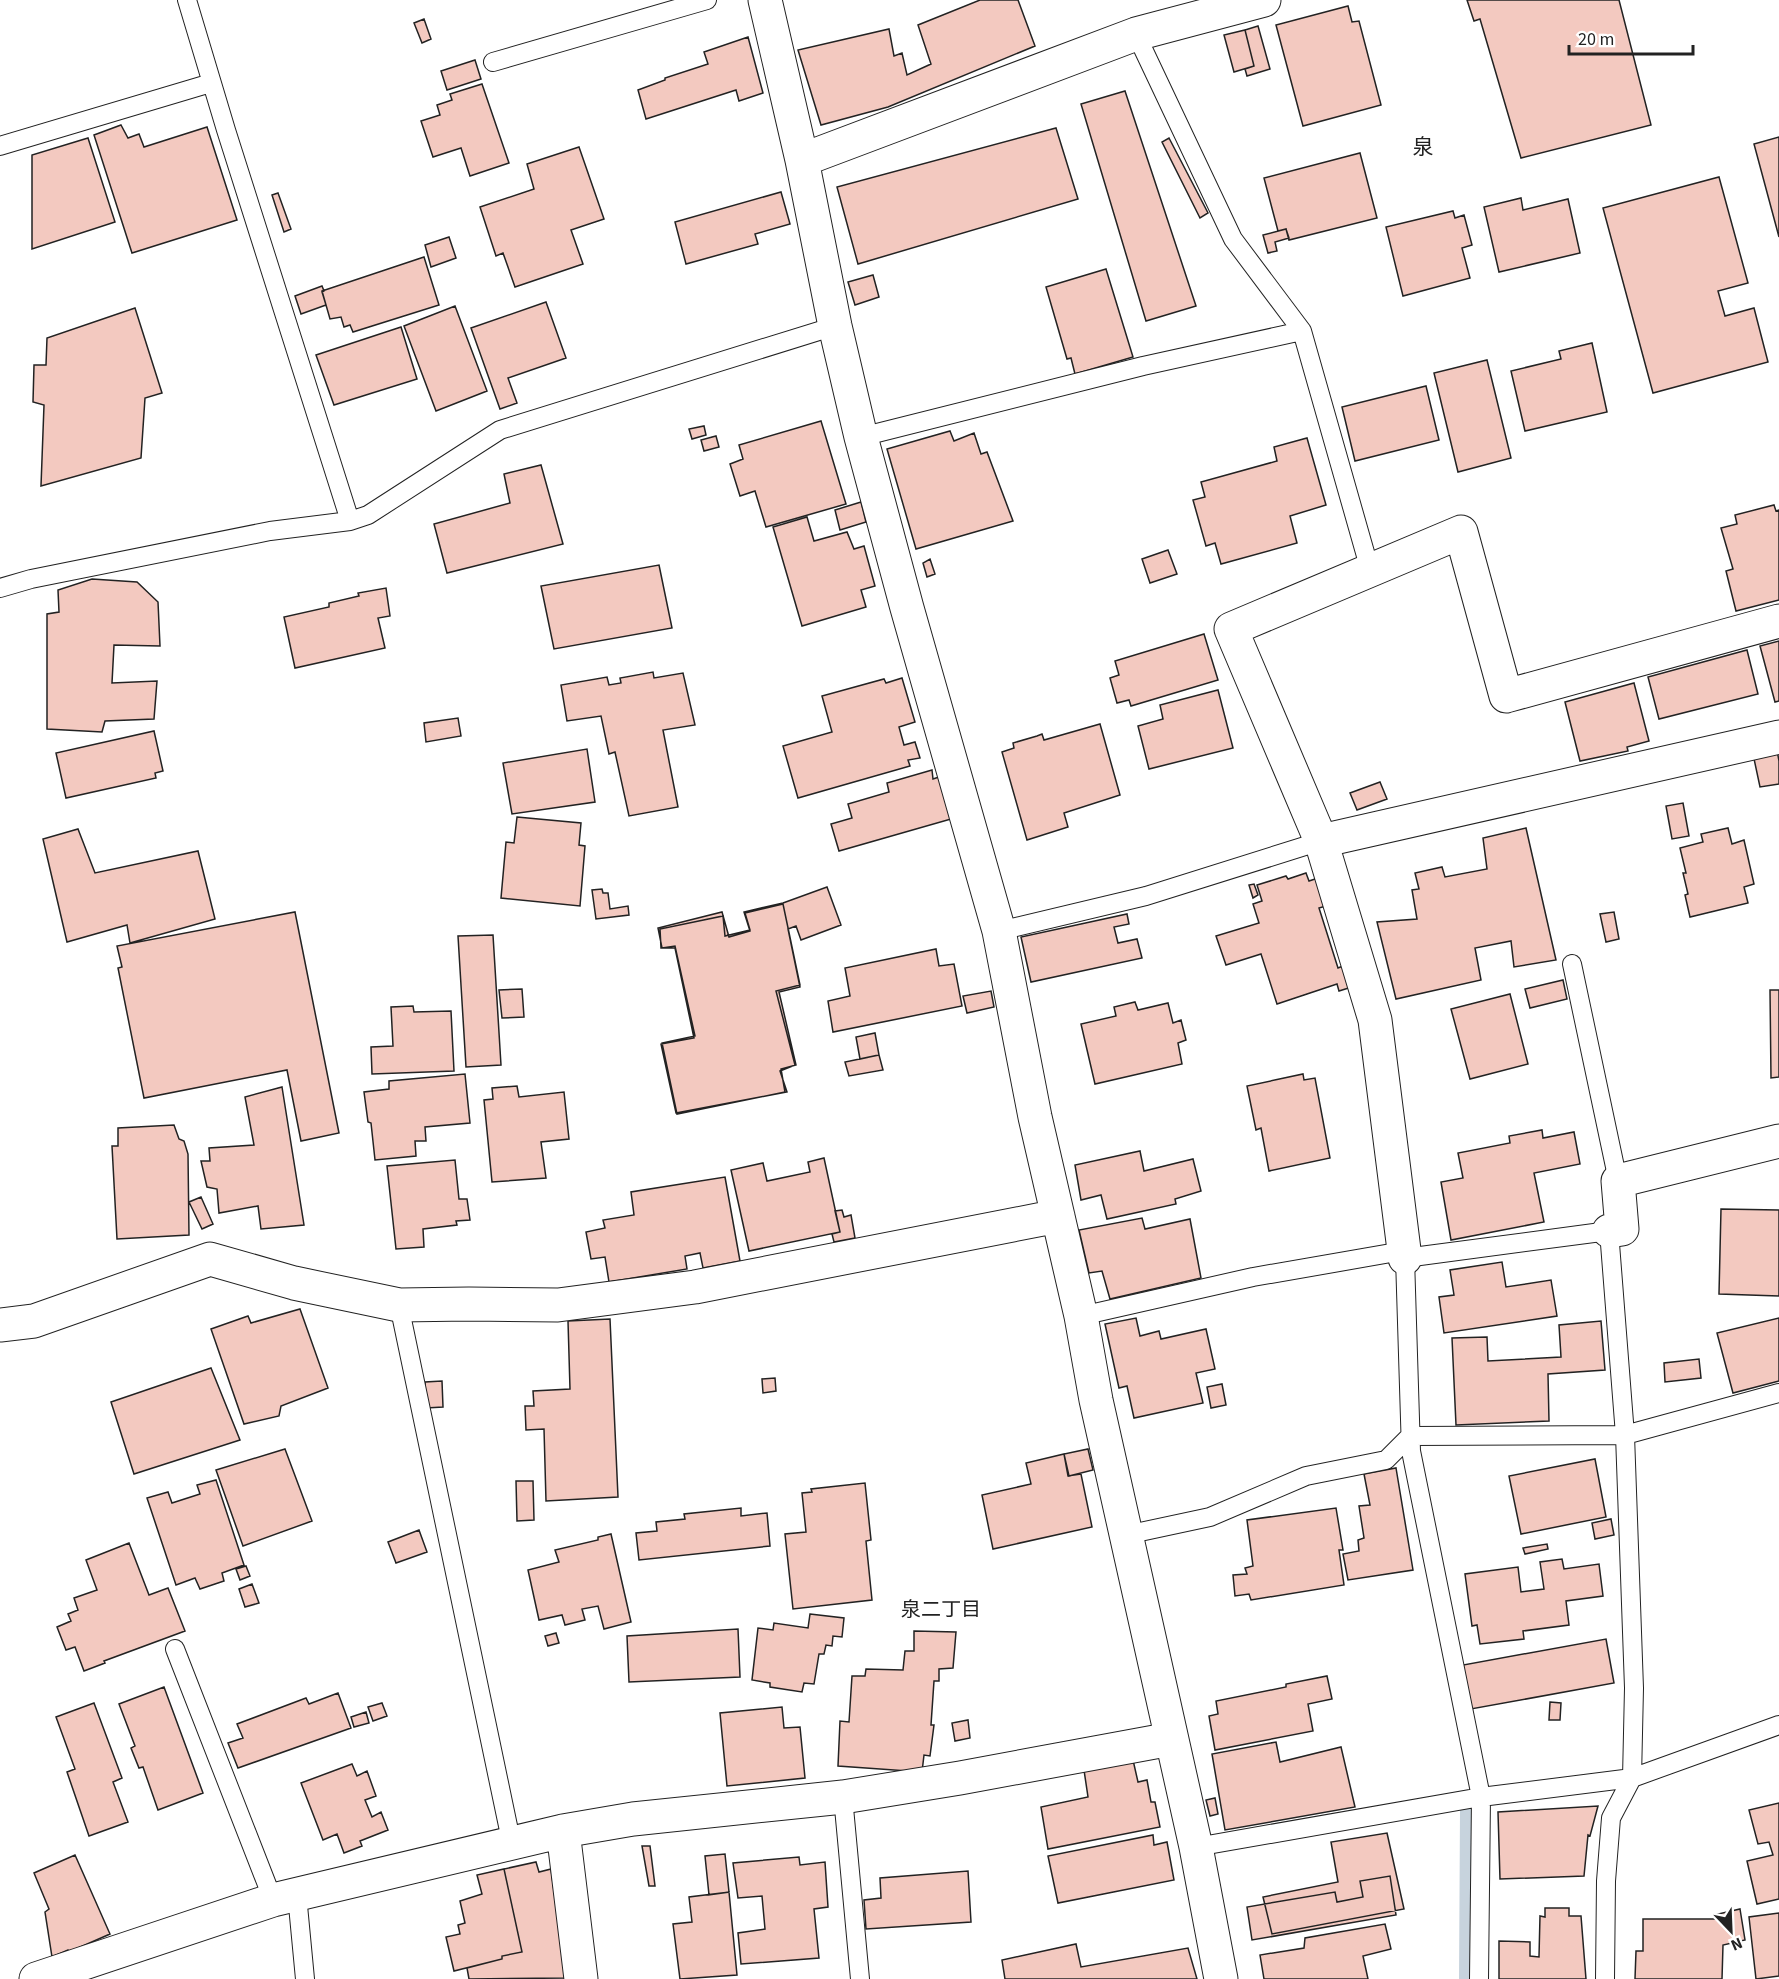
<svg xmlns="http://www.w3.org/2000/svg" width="1779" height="1979" viewBox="0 0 1779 1979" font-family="'Source Sans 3','Noto Sans JP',sans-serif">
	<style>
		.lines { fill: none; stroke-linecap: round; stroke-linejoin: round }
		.stream { stroke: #c7d3dd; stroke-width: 12 }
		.building { fill: #f3c9c0; stroke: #222; stroke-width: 1.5 }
		.service-casing { stroke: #222; stroke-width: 20 }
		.minor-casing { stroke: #222; stroke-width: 35 }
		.service { stroke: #fff; stroke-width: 18 }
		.minor { stroke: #fff; stroke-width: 33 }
		.labels { text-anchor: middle; stroke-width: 4.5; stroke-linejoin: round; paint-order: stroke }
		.neighbourhood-label { font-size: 20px; fill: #222; stroke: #fff }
		.quarter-label { font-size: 21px; fill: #222; stroke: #fff }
	</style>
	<rect width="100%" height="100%" fill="#fff"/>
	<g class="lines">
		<path class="stream" d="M1465,1979L1466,1810"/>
	</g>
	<path class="building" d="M980,0H1018L1035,46L888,107L821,125L798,50L889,29L894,56L902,53L907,75L931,64L918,25Z
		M1467,0H1619L1651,125L1521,158L1480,19L1474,21Z
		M1348,6L1352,22L1359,21L1381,105L1303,126L1276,25Z
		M1348,6L1352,22L1359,21L1381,105L1303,126L1276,25Z
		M424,19L431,39L422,43L414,23Z
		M1258,26L1270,69L1247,76L1245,69L1254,66L1245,30Z
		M1245,30L1254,66L1234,72L1224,35Z
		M748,37L763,93L739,101L736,90L646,119L638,90L665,80V78L708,64L704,52Z
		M475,60L481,79L447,90L441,71Z
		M482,84L509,163L470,176L461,148L433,157L421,121L440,115L437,105L452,100L450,94Z
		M1125,91L1196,306L1146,321L1081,104Z
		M121,125L128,138L139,134L144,147L207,127L237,220L132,253L94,135Z
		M1056,128L1078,199L858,264L837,187Z
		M1779,137V237L1754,144Z
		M88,138L115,222L32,249V155Z
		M1169,138L1208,213L1200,218L1162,142Z
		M579,147L604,219L571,230L583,264L515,287L503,253L496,256L480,207L534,189L527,164Z
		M1360,153L1377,218L1289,240L1286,229L1278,231L1264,178Z
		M1719,177L1748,283L1718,291L1725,316L1754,308L1768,362L1653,393L1603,208Z
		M781,192L790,224L755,234L758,244L686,264L675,222Z
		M278,193L291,229L284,232L272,195Z
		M1521,198L1523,210L1568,199L1580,253L1499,272L1484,207Z
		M1453,211L1455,218L1464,215L1472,245L1462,248L1470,278L1403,296L1386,227Z
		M1286,229L1289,238L1275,242L1277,251L1268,253L1263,235Z
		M449,237L456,258L431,267L425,245Z
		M424,257L439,305L353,332L350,325L344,327L341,317L330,319L322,291Z
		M1106,269L1133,357L1075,374L1071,358L1067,359L1046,287Z
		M873,275L879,297L855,305L848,282Z
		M322,286L324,291L322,292L326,305L301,314L295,296Z
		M546,302L566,358L508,378L517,403L500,409L471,328Z
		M455,306L487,391L436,411L404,326Z
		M135,308L162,393L145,398L141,458L41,486L44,405L33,402L34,365H46L47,338Z
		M401,327L417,379L334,405L316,355Z
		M1592,343L1607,412L1525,431L1511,371L1561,359L1559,351Z
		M1487,360L1511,458L1458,472L1434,373Z
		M1426,386L1439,440L1355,461L1342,407Z
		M821,421L846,504L766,527L755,491L740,496L730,464L743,459L739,445Z
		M704,426L706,435L692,439L689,429Z
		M950,431L954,441L974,433L981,454L987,452L1013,521L916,549L887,449Z
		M716,436L719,447L704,451L701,440Z
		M1307,438L1326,505L1290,516L1297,543L1221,564L1215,543L1206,546L1193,500L1205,497L1201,482L1277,461L1274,447Z
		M541,465L563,544L447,573L434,524L510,503L504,474Z
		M861,502L866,522L840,530L835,510Z
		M1774,505L1776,511L1779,510V600L1736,611L1726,571L1733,569L1721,528L1737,524L1735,515Z
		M807,517L814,541L847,532L854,549L864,546L875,586L861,590L866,607L802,626L773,527Z
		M1168,550L1177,574L1150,583L1142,559Z
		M930,559L935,574L927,577L923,563Z
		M659,565L672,628L554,649L541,586Z
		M92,579L137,582L158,602L160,646L114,645L112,683L157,681L154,719L105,721L102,732L47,729V614L59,612L58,590Z
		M386,588L390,616L378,618L385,648L295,668L284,617L329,607V603L359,596L358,593Z
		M1204,634L1218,680L1131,706L1129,700L1117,703L1110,678L1119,675L1115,661Z
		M1779,641V701L1775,702L1760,646Z
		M1747,650L1758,694L1659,719L1648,677Z
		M653,672L654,678L683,673L695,725L663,730L678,807L629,816L615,752L609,754L601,716L567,721L561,685L607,677L609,685L621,683L620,678Z
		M902,678L915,722L899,727L904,745L915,742L920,758L908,760L910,766L798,798L783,746L832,732L822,696L884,679L886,683Z
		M1634,683L1649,741L1627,747L1628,751L1580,761L1565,702Z
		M1218,690L1233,748L1149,769L1138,726L1163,719L1160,705Z
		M458,718L461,736L426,742L424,723Z
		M1100,724L1120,795L1064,813L1068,827L1027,840L1002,752L1014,748L1013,743L1037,736L1042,734L1044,740Z
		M154,731L163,771L155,773L156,778L66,798L56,753Z
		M587,749L595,802L512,814L503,763Z
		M1777,750L1779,761V784L1760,787L1753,754Z
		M932,770L933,779L939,777L951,819L839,851L831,824L852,818L848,804L889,792L887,783Z
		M1380,782L1387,799L1357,810L1350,793Z
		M1683,803L1689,836L1672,839L1666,806Z
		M517,817L581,823L579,845L585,846L580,906L501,898L506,842L514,843Z
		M1526,828L1556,960L1514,967L1511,941L1475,948L1481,980L1396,999L1377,922L1417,919L1412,890L1419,889L1415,873L1442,867L1445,877L1487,869L1483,838Z
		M1728,828L1732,844L1744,840L1754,884L1744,887L1748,903L1690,917L1685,895L1688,894L1683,873H1686L1680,848L1703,842L1701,834Z
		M78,829L95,873L198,851L215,919L130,943L127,925L67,942L43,839Z
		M1306,873L1309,881L1318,878L1326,906L1319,908L1338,968L1348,964L1355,986L1339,991L1337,984L1277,1004L1261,954L1226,965L1216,936L1259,923L1253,904L1262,901L1257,885L1286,876L1288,879Z
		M1254,884L1258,895L1253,898L1249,885Z
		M827,887L841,925L801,940L796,926L788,929L800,987L779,992L796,1065L781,1069L785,1092L677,1114L662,1043L695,1036L675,946L662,948L658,928L722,912L729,937L750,931L744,912L783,903Z
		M602,889L603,893H608L610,909L628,906L629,915L596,919L592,890Z
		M783,904L800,985L776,991L795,1065L780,1071L787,1092L676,1113L661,1044L694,1038L675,948H661L660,929L723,916L725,936L750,930L745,913Z
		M295,912L339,1133L301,1141L287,1070L144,1098L118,968L122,967L117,946Z
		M1614,912L1619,939L1606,942L1600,914Z
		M1127,914L1129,924L1114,927L1118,943L1137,939L1142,958L1031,982L1021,937Z
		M493,935L501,1065L466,1067L458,936Z
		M936,949L939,966L954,964L962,1006L833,1032L828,1001L850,996L845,968Z
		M1563,980L1567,999L1530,1008L1525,989Z
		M522,989L524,1017L502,1018L499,990Z
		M1770,990H1779V1077L1771,1078Z
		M991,991L994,1007L967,1013L963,996Z
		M1510,994L1528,1064L1470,1079L1451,1009Z
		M1135,1002L1138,1010L1168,1003L1173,1023L1181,1020L1186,1040L1178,1043L1182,1064L1095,1084L1081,1024L1116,1016L1114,1007Z
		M413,1006L414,1012L451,1011L454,1071L372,1074L371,1047L393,1046L391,1007Z
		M875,1033L879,1055L860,1059L856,1037Z
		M879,1055L883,1070L849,1076L845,1062Z
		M465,1074L470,1123L425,1127L426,1141H415L416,1156L375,1160L371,1123L368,1122L364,1092L389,1089V1081Z
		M1303,1074L1304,1080L1315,1078L1330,1158L1269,1171L1261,1128L1256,1130L1247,1086Z
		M517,1086L519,1097L564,1092L569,1139L541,1142L546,1178L492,1182L484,1100L493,1099L492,1088Z
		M282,1087L304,1225L261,1229L258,1206L219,1213L217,1189L207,1187L201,1161H210L209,1148L254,1145L245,1097Z
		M174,1125L179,1139L184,1141L188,1154L189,1235L117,1239L112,1146H118V1128Z
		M1542,1130L1543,1138L1574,1132L1580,1164L1534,1173L1544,1222L1451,1240L1441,1182L1463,1178L1458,1153L1510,1143L1509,1136Z
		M1140,1151L1144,1171L1193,1159L1201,1191L1175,1199L1176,1204L1107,1219L1101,1195L1081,1200L1075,1165Z
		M824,1158L840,1232L749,1251L731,1170L763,1163L767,1181L810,1172L808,1162Z
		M455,1160L459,1199H467L470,1220L456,1221L457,1225L423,1229L424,1247L396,1249L387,1166Z
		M725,1177L740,1261L703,1268L700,1253L685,1256L687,1269L609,1282L605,1257L591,1259L586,1232L605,1228L603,1220L634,1215L631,1192Z
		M201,1197L213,1224L202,1229L189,1202Z
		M1721,1209L1779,1210V1296L1719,1294Z
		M842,1210L844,1217L851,1215L855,1238L834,1242L832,1234L840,1232L835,1211Z
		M1142,1218L1145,1229L1190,1219L1201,1278L1110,1299L1102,1271L1089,1273L1079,1230Z
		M1502,1262L1506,1287L1551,1280L1557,1316L1444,1333L1439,1297L1454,1295L1450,1270Z
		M300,1309L328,1388L281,1406L279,1416L244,1424L211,1329L248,1316L251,1323Z
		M1136,1318L1140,1336L1159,1331L1161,1339L1206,1329L1215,1369L1196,1373L1203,1403L1134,1418L1127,1386L1119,1388L1105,1324Z
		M1779,1318V1381L1733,1393L1717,1333Z
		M610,1319L618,1497L546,1501L544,1429L526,1430L525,1406H534L533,1391L570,1389L568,1321Z
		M1601,1321L1605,1370L1548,1374L1549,1421L1456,1425L1452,1338L1487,1337L1488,1361L1561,1357L1559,1325Z
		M1699,1359L1701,1378L1665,1382L1664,1363Z
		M211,1368L240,1440L134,1474L111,1402Z
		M775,1378L776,1391L763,1393L762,1379Z
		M442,1381L443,1407L426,1408L425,1382Z
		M1222,1384L1226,1405L1211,1408L1207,1387Z
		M285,1449L312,1521L243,1546L216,1470Z
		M1088,1449L1093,1470L1069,1476L1064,1454Z
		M1064,1454L1068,1476L1081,1474L1092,1527L993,1549L982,1495L1031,1484L1026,1463Z
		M1595,1459L1606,1517L1521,1534L1509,1476Z
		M1396,1468L1413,1570L1348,1580L1343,1554L1359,1551L1358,1540L1364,1538L1359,1506L1370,1505L1364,1474Z
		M216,1480L244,1565L222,1573L224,1581L200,1589L195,1578L176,1585L147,1498L168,1492L172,1503L200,1494L197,1485Z
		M516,1481H533L534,1520L517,1521Z
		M865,1483L871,1540L866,1541L872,1600L793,1609L785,1534L806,1532L802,1493L812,1492L811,1489Z
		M741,1508V1516L767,1513L770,1546L639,1560L636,1533L657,1531L656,1522L685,1519L684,1514Z
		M1336,1508L1343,1550H1339L1344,1585L1251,1600L1249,1594L1235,1596L1233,1575L1247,1574L1245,1568L1253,1566L1247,1520Z
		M1611,1519L1614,1535L1595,1539L1592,1523Z
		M419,1530L427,1552L396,1563L388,1542Z
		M611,1534L631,1622L604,1629L598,1606L582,1609L585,1620L565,1625L562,1615L539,1620L528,1570L559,1562L555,1550L598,1540V1537Z
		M129,1543L149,1595L168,1588L185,1631L104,1661L105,1663L84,1671L75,1647L66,1650L57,1627L71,1621L68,1614L78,1610L74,1598L97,1590L86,1560Z
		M1547,1544L1548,1549L1525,1554L1523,1548Z
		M1562,1559L1564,1569L1599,1564L1603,1596L1566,1601L1569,1625L1523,1631L1524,1639L1480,1644L1477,1625L1472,1626L1465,1574L1518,1567L1521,1592L1544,1589L1540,1562Z
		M246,1566L250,1576L240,1580L236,1569Z
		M252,1584L259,1603L245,1607L239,1589Z
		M810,1614L844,1618L842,1637L833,1636L832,1646L826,1645L824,1654H819L814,1684L804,1683L802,1692L770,1687V1683L752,1680L758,1628L773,1630L774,1623L808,1628Z
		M738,1629L740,1677L629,1682L627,1636Z
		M914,1631L956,1632L953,1668L939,1669V1681H934L931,1725H934L930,1756L924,1755L922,1772L838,1766L840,1721L849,1722L852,1676H865L866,1669L903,1670L905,1651H914Z
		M556,1633L559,1643L548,1646L545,1636Z
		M1606,1639L1614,1683L1471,1709L1463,1665Z
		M1327,1676L1332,1699L1308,1704L1313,1731L1215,1750L1209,1716L1218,1714L1216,1701L1286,1687V1684Z
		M164,1687L203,1793L158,1810L143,1767L139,1768L131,1748L135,1746L119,1704Z
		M338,1693L351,1728L238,1768L228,1743L243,1738L237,1724L306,1698L309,1704Z
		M1550,1702L1561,1703L1560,1720H1549Z
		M94,1703L122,1778L113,1782L128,1822L89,1836L67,1772L75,1769L56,1717Z
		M382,1703L387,1716L373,1721L368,1707Z
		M782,1707L784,1728L800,1727L805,1778L727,1786L720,1713Z
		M366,1712L369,1723L354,1727L351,1717Z
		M968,1720L970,1738L955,1741L952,1723Z
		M1276,1742L1280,1762L1341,1747L1355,1807L1225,1830L1212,1754Z
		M1133,1760L1138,1782L1147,1780L1151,1802H1155L1160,1827L1048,1849L1041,1807L1088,1797L1084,1770Z
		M352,1764L357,1776L367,1771L376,1796L365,1800L372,1817L381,1812L388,1830L360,1841L362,1846L344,1853L337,1834L323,1840L301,1783Z
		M1215,1798L1218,1814L1210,1816L1206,1800Z
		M1779,1803V1899L1757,1904L1747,1861L1773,1855L1769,1842L1758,1844L1749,1810Z
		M1598,1806L1590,1836L1588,1835L1584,1876L1500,1879L1498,1812Z
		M1387,1833L1404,1909L1272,1934L1263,1897L1338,1882L1331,1842Z
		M1153,1835L1154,1845L1167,1842L1174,1880L1058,1903L1048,1856Z
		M642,1846H650L655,1886H649Z
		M725,1854L729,1892L709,1895L705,1856Z
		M75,1855L110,1934L69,1952L68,1950L52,1957L45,1912L49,1909L34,1873Z
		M799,1857L800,1865L825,1862L828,1907L814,1909L819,1958L741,1964L738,1933L765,1929L762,1896L738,1898L733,1863Z
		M536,1862L539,1872L551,1869L566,1978L469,1979L467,1968L502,1959V1956L522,1952L504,1869Z
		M504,1869L522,1952L502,1956V1959L454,1971L446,1937L460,1934L458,1925L465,1923L460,1901L482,1894L477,1875Z
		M968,1871L971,1922L866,1929L864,1900L881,1898L880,1878Z
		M1390,1876L1396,1915L1252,1940L1247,1907L1335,1892L1337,1902L1363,1897L1360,1881Z
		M729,1892L737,1975L680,1979L673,1924L692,1922L689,1897Z
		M1545,1908H1569V1916H1581L1586,1979H1499V1941L1530,1942V1956L1539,1957L1540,1916L1545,1917Z
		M1740,1909L1745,1940L1723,1945L1722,1979H1635L1636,1951H1643V1919H1715L1714,1915Z
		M1779,1913V1976L1756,1979L1749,1917Z
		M1385,1924L1391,1949L1363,1956L1368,1979H1264L1260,1955L1304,1948L1305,1938Z
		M1076,1944L1081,1967L1188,1948L1197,1979H1005L1002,1960Z"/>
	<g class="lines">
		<g class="service-casing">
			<path id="service" d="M187,0L226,130L350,521
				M1136,34L1233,239L1302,331L1370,570
				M493,62L707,0
				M0,146L211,83
				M861,437L1143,366L1302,331
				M0,588L31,579L270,531L350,521L368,515L500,430L835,326
				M999,931L1146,896L1321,841
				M1572,964L1618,1181
				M1405,1258L1411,1451L1481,1797L1479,1979
				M399,1305L512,1845
				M1081,1316L1253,1277L1391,1253L1405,1258L1609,1231L1625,1435L1634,1688L1632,1778L1611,1818L1606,1881L1605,1979
				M1126,1535L1210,1517L1306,1476L1386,1460L1410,1436L1625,1435L1779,1393
				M175,1649L273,1900
				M843,1797L860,1979
				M1196,1847L1481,1797L1632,1778L1779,1725
				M297,1895L305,1979"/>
		</g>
		<g class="minor-casing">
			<path id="minor" d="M765,0L802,160L835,326L861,437L907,608L999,931L1035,1117L1081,1316L1096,1400L1196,1847L1221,1979
				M802,160L1136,34L1264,0
				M1321,841L1779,737
				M1609,1231L1622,1229L1618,1181L1779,1141
				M1405,1258L1375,1020L1321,841L1231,629L1461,532L1506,696L1779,621
				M0,1325L34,1321L210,1259L294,1283L399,1305L469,1304L558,1305L695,1287L1058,1216
				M563,1831L581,1979
				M36,1979L273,1900L563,1831L633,1819L843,1797L960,1778L1171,1739"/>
		</g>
		<use href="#service" class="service"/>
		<use href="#minor" class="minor"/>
	</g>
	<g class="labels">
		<g class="neighbourhood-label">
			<text x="941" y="1616">泉二丁目</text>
		</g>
		<g class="quarter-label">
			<text x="1423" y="154">泉</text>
		</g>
	</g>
	<g transform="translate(1731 1931) rotate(157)" stroke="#ffffff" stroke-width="4.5" paint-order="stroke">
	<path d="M0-4.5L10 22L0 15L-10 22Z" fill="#222222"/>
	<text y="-9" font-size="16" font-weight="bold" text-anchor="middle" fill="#222222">N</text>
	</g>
	<path d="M1569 45v9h124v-9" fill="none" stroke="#222222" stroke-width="3"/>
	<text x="1578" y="45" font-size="18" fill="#222222" stroke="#ffffff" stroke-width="4.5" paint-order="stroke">20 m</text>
</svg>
